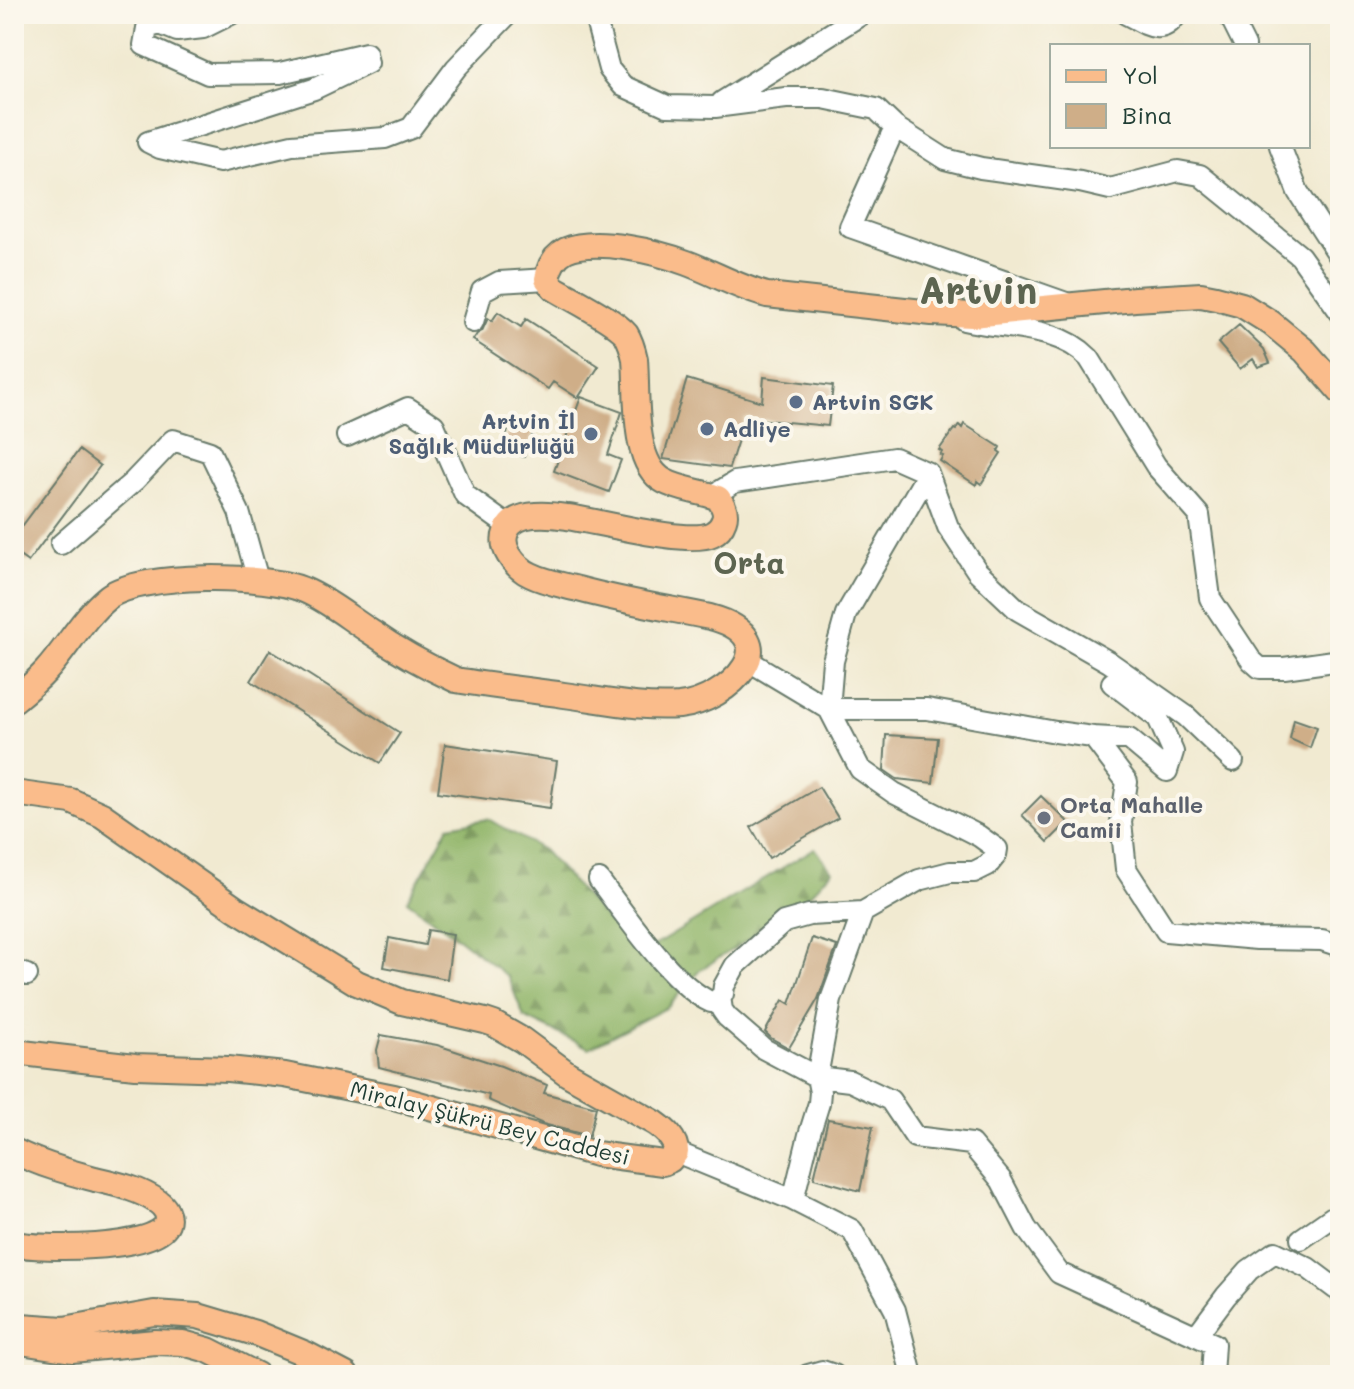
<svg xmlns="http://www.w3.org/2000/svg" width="1354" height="1389" viewBox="0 0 1354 1389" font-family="Mali,sans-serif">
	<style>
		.forest { fill: url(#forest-firs); stroke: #587a50; stroke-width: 2 }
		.building { fill: #cfae88 }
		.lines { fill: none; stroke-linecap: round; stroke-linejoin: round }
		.minor-casing { stroke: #687a6b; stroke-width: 24 }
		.major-casing { stroke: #687a6b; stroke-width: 28 }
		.minor { stroke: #fff; stroke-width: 20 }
		.major { stroke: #fabc8b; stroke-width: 24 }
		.service-dot { fill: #5c6f8a; stroke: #fbf7ec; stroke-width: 3 }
		.worship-dot { fill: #6b7280; stroke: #fbf7ec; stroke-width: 3 }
		.labels { text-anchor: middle; stroke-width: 8; stroke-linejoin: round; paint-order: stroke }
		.service-label { font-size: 22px; font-weight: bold; fill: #4e5e75; stroke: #fbf7ec; text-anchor: start }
		.worship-label { font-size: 22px; font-weight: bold; fill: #5b616d; stroke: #fbf7ec; text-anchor: start }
		.street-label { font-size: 22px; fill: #1f3d34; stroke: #fbf7ec }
		.district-label { font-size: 30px; font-weight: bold; fill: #5d6551; stroke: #fbf7ec }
		.town-label { font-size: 38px; font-weight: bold; fill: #5d6551; stroke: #fbf7ec }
	</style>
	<defs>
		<pattern id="forest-firs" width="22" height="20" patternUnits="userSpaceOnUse" patternTransform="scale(2)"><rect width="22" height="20" fill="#92b66b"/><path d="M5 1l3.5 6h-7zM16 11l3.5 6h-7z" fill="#779559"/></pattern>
	</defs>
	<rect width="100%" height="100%" fill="#fbf7ec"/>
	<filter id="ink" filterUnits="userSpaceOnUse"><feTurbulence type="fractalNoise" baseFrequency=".0125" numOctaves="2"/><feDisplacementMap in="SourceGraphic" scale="16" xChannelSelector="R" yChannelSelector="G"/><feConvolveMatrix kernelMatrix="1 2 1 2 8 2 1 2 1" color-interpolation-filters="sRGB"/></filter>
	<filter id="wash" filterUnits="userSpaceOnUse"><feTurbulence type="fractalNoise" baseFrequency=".006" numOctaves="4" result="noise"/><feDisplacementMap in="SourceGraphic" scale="32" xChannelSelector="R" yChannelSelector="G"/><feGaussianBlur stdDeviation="1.8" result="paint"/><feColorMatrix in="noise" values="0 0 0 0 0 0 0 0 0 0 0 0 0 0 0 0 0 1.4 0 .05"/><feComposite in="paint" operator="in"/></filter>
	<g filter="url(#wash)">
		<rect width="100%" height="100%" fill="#f1ead1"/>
		<path class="forest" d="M488,819L543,850L639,955L815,848L832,871L795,910L700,970L668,1007L589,1048L524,1017L508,977L453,934L407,901L449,826Z"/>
		<g id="blocks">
			<path class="building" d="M498,312L521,327L526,319L599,366L578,398L553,382L548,389L473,340L477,334L482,331L488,318L492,321Z
				M1239,325L1264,349L1270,363L1258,367L1253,359L1240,369L1218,343Z
				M764,377L833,386L828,426L745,418L729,468L663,459L687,379L762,402Z
				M581,397L622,412L608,455L621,460L609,492L554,471Z
				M512,420L535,428L524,457L501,449Z
				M964,424L1000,447L998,451L1001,453L981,484L977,481L976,485L940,461L943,456L940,455L942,452L939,450L954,429L956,430L959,425L962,428Z
				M79,450L100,466L28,562L14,552V537Z
				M270,650L400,733L380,763L251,681Z
				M1294,719L1317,727L1310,748L1290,739Z
				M886,735L938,738L933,783L897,779L884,770Z
				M445,744L557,761L550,808L438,792Z
				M819,787L838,818L769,858L751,827Z
				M1041,796L1068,822L1048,842L1022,815Z
				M428,930L453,934L447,979L384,967L389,938L425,945Z
				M812,938L837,946L818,999L789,1048L771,1038L765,1032L783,1000L790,1004Z
				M381,1035L437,1045L501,1066L547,1085L544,1093L596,1107L589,1136L543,1124L488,1100L489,1095L379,1067L377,1050Z
				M828,1119L873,1127L860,1191L814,1178Z"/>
		</g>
	</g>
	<g filter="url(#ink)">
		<use href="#blocks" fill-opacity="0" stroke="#687a6b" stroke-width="2"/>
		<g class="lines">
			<g class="minor-casing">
				<path id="minor" d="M231,14L203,28L177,31L160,24L147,28L144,45L208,74L280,73L366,53L368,63L314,89L148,142L160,148L220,162L292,145L385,138L411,128L456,68L508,14
					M590,14L595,17L609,69L623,86L667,106L715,107L786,98H823L876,109L895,127L945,159L981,168L1080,182L1110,189L1178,171L1200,175L1300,256L1340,312
					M1126,14C1146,24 1161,38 1177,14
					M1229,14L1245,46
					M722,102L862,14
					M895,127L850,227L1069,304
					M1280,146L1298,192L1340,257
					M964,320C1006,330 1057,325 1089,358L1156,466L1199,515L1210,598L1251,660L1260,668H1284L1334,661L1340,657
					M473,322L482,291L499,282L547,279
					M347,436L408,408L434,425L465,495L508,526
					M928,473L846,614L833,661L829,709H927L1056,732L1093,737L1127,782L1121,822L1126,869L1166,931L1257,939L1322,940L1340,946
					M712,496L735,482L894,458L928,473L948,527L977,571L1018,610L1109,662L1186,716L1233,761
					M61,544L134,481L173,440L210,452L239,512L258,580
					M1093,737L1129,739L1167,771L1173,752L1158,718L1112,683
					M599,880C625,914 673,986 711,1002L718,1000L723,994L724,986L735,966L784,922L809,915L863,912L919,880L950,872H974L988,865L996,855L997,849L979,836L894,793L860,769L829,709L749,661
					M863,912L831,1000L817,1077L850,1081L890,1100L915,1137L971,1144L1001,1180L1026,1228L1059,1273L1214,1344L1212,1375
					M14,970L27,975
					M720,997L722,1010L727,1017L764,1049L817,1077L820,1092L819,1103L809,1135L793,1200
					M676,1152L793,1200L852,1230L895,1310L912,1375
					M1301,1239L1340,1212
					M1196,1336L1226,1296L1249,1270L1275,1252L1308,1268L1336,1289L1340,1288
					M808,1375L822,1371L834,1375"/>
			</g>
			<g class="major-casing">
				<path id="major" d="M14,700C25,691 36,682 46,671C67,648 83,617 108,597C141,572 268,574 304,590C328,600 349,618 371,632C398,651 426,666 456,680C492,686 528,690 564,695C603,700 640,709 679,706C728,701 793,639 710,617C666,608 622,601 578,589C563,585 545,582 531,575C522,571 514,563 509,555C504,547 503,540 506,532C514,510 549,514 567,517C598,521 688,546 712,534C718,531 722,526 724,520C727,512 723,505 718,498C701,491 680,490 664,481C631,463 638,393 635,359C633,350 631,342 626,334C614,320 572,299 554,288L547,279C549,267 554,256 566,250C596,237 658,252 687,263C714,273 739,288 767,295L932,313L972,315L1135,299L1201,295L1216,298L1242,305L1271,323L1305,351L1340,391
					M14,793L71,801L102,815L236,909L357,983L402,1002L485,1021L494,1024L522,1040L568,1074L655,1123C665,1130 676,1139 676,1152L670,1160L663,1163L596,1154L394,1097L285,1075L228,1069L135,1066L14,1052
					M14,1151C39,1164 68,1172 95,1179C117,1184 140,1189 158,1202C165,1207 170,1215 167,1223C156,1251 40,1249 14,1244
					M14,1323L21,1326L64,1329L154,1313L198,1316L255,1333L306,1354L346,1375
					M14,1341L72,1350L155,1342L183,1343L208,1350L257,1375"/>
			</g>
			<use href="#minor" class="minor"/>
			<use href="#major" class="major"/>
		</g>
	</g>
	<g class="service-dot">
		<circle cx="796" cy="402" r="8"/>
		<circle cx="707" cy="429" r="8"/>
		<circle cx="591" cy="434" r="8"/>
	</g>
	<circle class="worship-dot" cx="1044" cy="818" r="8"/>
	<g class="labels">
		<g class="service-label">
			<text x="812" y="410">Artvin SGK</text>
			<text x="575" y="429" text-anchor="end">Artvin İl<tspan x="575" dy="25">Sağlık Müdürlüğü</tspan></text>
			<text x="723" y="437">Adliye</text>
		</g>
		<g class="worship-label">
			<text x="1060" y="813">Orta Mahalle<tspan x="1060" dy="25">Camii</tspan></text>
		</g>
		<g class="street-label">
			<text transform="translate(490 1123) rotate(14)" y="8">Miralay Şükrü Bey Caddesi</text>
		</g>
		<g class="district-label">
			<text x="749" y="574">Orta</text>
		</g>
		<g class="town-label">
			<text x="978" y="304">Artvin</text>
		</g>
	</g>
	<rect width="1354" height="1389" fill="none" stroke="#fbf7ec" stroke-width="48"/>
	<rect x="1050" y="44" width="260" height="104" fill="#fbf7ec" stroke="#a3ada2" stroke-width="2"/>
	<rect x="1066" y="70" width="40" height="12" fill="#fabc8b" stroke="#a3ada2" stroke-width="2"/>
	<text x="1122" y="84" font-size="24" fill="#1f3d34">Yol</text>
	<rect x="1066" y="104" width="40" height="24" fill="#cfae88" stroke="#a3ada2" stroke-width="2"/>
	<text x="1122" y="124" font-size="24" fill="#1f3d34">Bina</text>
</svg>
